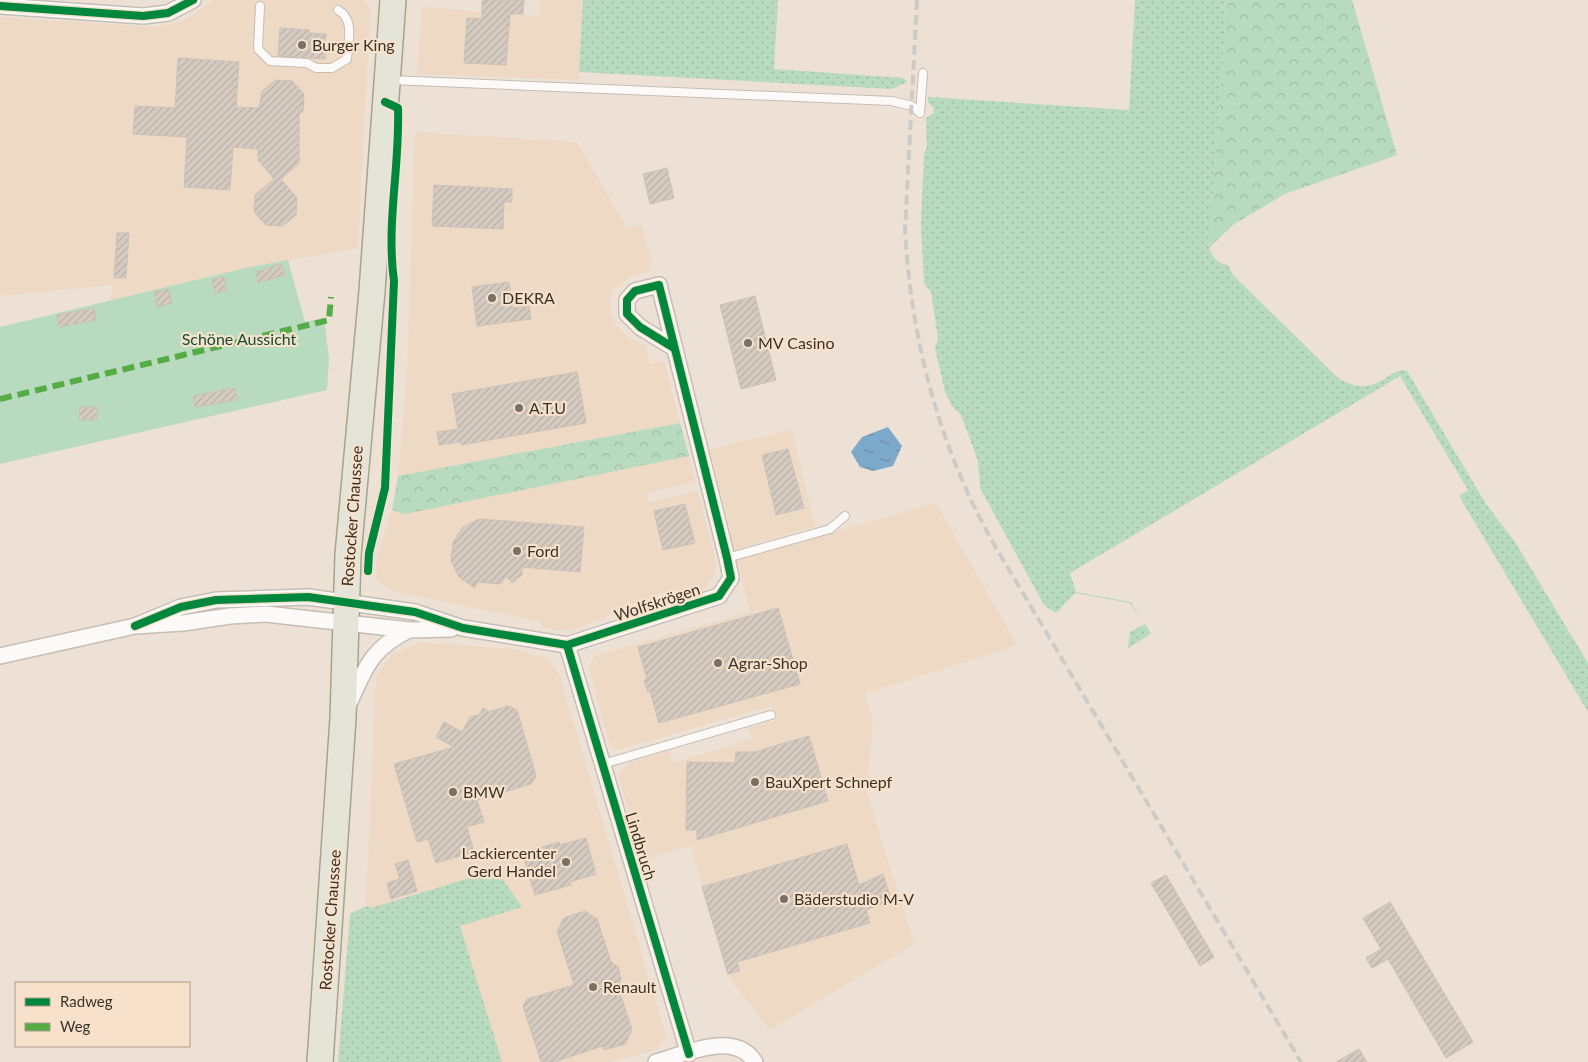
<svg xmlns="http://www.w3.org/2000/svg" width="1588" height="1062" viewBox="0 0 1588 1062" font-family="Lato,sans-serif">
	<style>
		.built { fill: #eed9c4 }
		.grass { fill: url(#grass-dots) }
		.forest { fill: url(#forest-crowns) }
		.garden { fill: #b8dabe }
		.water { fill: url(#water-ripples) }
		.building { fill: url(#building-hatch); stroke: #cbc1b8 }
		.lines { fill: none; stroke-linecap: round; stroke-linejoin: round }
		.lane-casing { stroke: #c6bdb3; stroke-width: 10 }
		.street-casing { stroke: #c6bdb3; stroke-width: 18 }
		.primary-casing { stroke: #a6a48b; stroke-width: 28 }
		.lane { stroke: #fcfaf9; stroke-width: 8 }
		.street { stroke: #fcfaf9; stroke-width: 15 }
		.primary { stroke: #e4e5d8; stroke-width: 25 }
		.rail { stroke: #cecbc7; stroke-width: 4; stroke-dasharray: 10 5; stroke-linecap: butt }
		.quiet { stroke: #55ac44; stroke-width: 6; stroke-dasharray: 12 6; stroke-linecap: butt }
		.cycleway-casing { stroke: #f7e1cb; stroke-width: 11 }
		.cycleway { stroke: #00873e; stroke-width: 8 }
		.poi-dot { fill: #797066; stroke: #f7e1cb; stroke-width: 2 }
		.labels { text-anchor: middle; stroke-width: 4.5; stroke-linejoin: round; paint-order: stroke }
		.poi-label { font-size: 16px; fill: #3b332a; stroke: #f7e1cb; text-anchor: start }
		.park-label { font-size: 16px; fill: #0f5033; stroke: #f7e1cb }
		.street-label { font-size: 16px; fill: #3b332a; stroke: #f7e1cb }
	</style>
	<defs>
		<pattern id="grass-dots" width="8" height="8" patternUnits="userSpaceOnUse" patternTransform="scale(1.25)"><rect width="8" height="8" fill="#b8dabe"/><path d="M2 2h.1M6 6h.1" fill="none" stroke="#9fbca3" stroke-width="1.8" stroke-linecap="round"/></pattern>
		<pattern id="forest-crowns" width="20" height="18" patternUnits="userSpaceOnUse" patternTransform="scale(1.25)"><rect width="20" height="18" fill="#b8dabe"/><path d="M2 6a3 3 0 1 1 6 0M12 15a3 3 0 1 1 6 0" fill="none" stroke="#9fbca3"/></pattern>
		<pattern id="water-ripples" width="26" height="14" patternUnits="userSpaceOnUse" patternTransform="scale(1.25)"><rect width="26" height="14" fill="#7da9ca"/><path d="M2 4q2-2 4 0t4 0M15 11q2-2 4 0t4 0" fill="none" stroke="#688aa4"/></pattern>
		<pattern id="building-hatch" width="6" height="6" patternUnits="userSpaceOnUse" patternTransform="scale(1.25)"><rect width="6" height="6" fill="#d5cbc1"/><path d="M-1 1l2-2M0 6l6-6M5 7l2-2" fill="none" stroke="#b8afa6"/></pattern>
	</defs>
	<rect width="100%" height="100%" fill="#ede1d5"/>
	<path class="built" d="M213,0H363L370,9L358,248L245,268L111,300L112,285L0,296V17L154,27L184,21Z
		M540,0H583L579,80L417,74L422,7L539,16Z
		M415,132L577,142L627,228L641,224L652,262L648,272L630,277L614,290L610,301V312L615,324L626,336L646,346L650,364L664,361L680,423L398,476L407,374Z
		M792,430L815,526L735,550L710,449Z
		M689,456L695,482L647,493L650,502L698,491L716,562L715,574L704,590L683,594L677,589L669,591L613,611L605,618L568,631L541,628V622L390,590L376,579L377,556L392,510L405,514Z
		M936,503L1017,645L865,694L873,721L867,793L914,944L770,1030L727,975L691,846L643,860L618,775L630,762L669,751L673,763L752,739L749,728L775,721L771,706L616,750L610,746L588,666L596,655L750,612L737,560Z
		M420,642L514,649L549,659L560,677L666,1036L656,1050L609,1062H502L460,926L366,906L376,677L392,655Z"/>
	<path class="grass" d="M583,0H778L774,69L903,78L907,82L892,89L579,72Z
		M1135,0H1227L1209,248C1213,258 1218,264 1228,265L1233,275L1338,378C1378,402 1388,365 1407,371L1486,504L1515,542L1588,663V712L1459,496L1468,490L1400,376L1070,573L1076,592L1131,602L1140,619L1130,603L1075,593L1056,613L1044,605L980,488L978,461L961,415L952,406L945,392L935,348L938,338L931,292L924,283L921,226L924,153L927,147L926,118L934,113L933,107L928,102V97L1129,110Z
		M1145,624L1151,634L1128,648L1130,632Z
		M496,870L522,907L460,926L502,1062H338L350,914L366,906L371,908Z"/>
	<path class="forest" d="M1227,0H1352L1397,155L1285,194L1234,224L1209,248Z
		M680,423L689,456L405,514L392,510L398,476Z"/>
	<path class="garden" d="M288,260L305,322L324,318L329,359L327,390L0,464V327L245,268Z"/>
	<path class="water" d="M888,427L902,446L893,466L873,471L860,467L851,452L862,437Z"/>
	<path class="building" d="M482,0H524L523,14H510L506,65L464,63L467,18L482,19Z
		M280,28L309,30V33L326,34L325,59L278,56Z
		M178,58L239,62L236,107L259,108L262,91L276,80L292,81L304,94L303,111L299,114V163L281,179L297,198L296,215L283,226L266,225L254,212L255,195L274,179L258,160V149L233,147L230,190L184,187L187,137L133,134L135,106L175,108Z
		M667,168L674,198L650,204L643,174Z
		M434,185L512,189V202H504L503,229L432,226Z
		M117,233H129L126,278H114Z
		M281,264L285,275L258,283L256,272Z
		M224,277L227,291L215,293L212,279Z
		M509,282L513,308L529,306L531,319L477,326L472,287Z
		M168,289L172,303L157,307L154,292Z
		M755,296L776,380L741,389L720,305Z
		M94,308L96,320L59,327L57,315Z
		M577,372L586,423L461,445L460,442L439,445L437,432L458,429L452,394Z
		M235,388L237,400L195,407L193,396Z
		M80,407H98L97,420H79Z
		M788,449L804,508L776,515L762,455Z
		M685,504L695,543L663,550L654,511Z
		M479,519L584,527L580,572L522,567V575L512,583L506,576L501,584L477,582L475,588L459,577L451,561L453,542L463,527Z
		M778,608L800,684L659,723L650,691L648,692L644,680L647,679L638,647Z
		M508,706L517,710L536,776L531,784L477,800L484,822L467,827L474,852L436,863L428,839L417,842L394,764L454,747L436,737L444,722L462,732L470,717L479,715L483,708L489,712Z
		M809,736L828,801L697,840V830H686L687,762L735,763L736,752H754Z
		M586,838L596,874L570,882L571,885L535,895L522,853L559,842L560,845Z
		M847,844L859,885L883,874L891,900L866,910L870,923L737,962L740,971L728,974L702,887Z
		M408,860L417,891L391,899L387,883L400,879L395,864Z
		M1166,875L1214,957L1200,966L1151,883Z
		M1390,902L1473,1042L1446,1058L1388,959L1372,968L1366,958L1381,949L1363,918Z
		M585,911L597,919L611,962L618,967L621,980L618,987L632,1030L625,1044L604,1050L603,1046L554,1062H541L523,1006L527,999L574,985L557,931L564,918Z
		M1359,1049L1367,1062H1336Z"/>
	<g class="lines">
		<g class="lane-casing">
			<path id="lane" d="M260,6L258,49L270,61L307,63L316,68H332L347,59C348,42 355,19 338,10
				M391,80L892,101L912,106L920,113
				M920,113L923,73
				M727,558L830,529L845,516
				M603,764L771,715"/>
		</g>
		<g class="street-casing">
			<path id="street" d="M0,6L143,16L168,13L193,0
				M135,626L181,607L216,600L308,597L415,612L463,628L567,645L719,596L731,578L727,558L659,285L635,291L627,300V314L640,327L674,348
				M567,645L689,1054
				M0,656L135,626L183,623L230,616L266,614L409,630L451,629
				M348,706C365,669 370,649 409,630
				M656,1062C685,1054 735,1030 755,1062"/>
		</g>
		<g class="primary-casing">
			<path id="primary" d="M320,1062L343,718L348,555L372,291L393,0"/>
		</g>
		<use href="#lane" class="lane"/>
		<use href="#street" class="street"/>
		<use href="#primary" class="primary"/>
		<path class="rail" d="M917,0L905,230C911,341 940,450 995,546L1301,1062"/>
		<path class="quiet" d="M0,399L329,320L331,297"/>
		<g class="cycleway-casing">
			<path id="cycleway" d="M0,6L143,16L168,13L193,0
				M368,571L369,553L385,488L394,281C386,224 400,166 398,108L385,102
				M135,626L181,607L216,600L308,597L415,612L463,628L567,645L719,596L731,578L727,558L659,285L635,291L627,300V314L640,327L674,348
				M567,645L689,1054"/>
		</g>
		<use href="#cycleway" class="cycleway"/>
	</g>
	<g class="poi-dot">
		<circle cx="302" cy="45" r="5"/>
		<circle cx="492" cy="298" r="5"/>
		<circle cx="748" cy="343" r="5"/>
		<circle cx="519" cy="408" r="5"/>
		<circle cx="517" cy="551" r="5"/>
		<circle cx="718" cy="663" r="5"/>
		<circle cx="755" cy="782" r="5"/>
		<circle cx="453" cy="792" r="5"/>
		<circle cx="566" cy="862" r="5"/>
		<circle cx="784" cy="899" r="5"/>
		<circle cx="593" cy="987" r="5"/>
	</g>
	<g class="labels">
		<g class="poi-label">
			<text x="312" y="51">Burger King</text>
			<text x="502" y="304">DEKRA</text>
			<text x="758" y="349">MV Casino</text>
			<text x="529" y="414">A.T.U</text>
			<text x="527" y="557">Ford</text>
			<text x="728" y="669">Agrar-Shop</text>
			<text x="765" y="788">BauXpert Schnepf</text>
			<text x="463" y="798">BMW</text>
			<text x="556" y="859" text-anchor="end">Lackiercenter<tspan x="556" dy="18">Gerd Handel</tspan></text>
			<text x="794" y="905">Bäderstudio M-V</text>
			<text x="603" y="993">Renault</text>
		</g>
		<g class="park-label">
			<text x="239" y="345">Schöne Aussicht</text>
		</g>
		<g class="street-label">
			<text transform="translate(352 516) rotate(-86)" y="6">Rostocker Chaussee</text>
			<text transform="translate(657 602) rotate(-18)" y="6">Wolfskrögen</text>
			<text transform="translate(641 846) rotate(73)" y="6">Lindbruch</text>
			<text transform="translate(330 920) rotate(-86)" y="6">Rostocker Chaussee</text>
		</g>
	</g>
	<rect x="15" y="982" width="175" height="65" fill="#f7e1cb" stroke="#ac9b8b"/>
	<rect x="25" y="998" width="25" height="8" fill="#00873e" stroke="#ac9b8b"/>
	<text x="60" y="1007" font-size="15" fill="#3b332a">Radweg</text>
	<rect x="25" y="1023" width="25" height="8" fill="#55ac44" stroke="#ac9b8b"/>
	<text x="60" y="1032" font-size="15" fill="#3b332a">Weg</text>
</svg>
